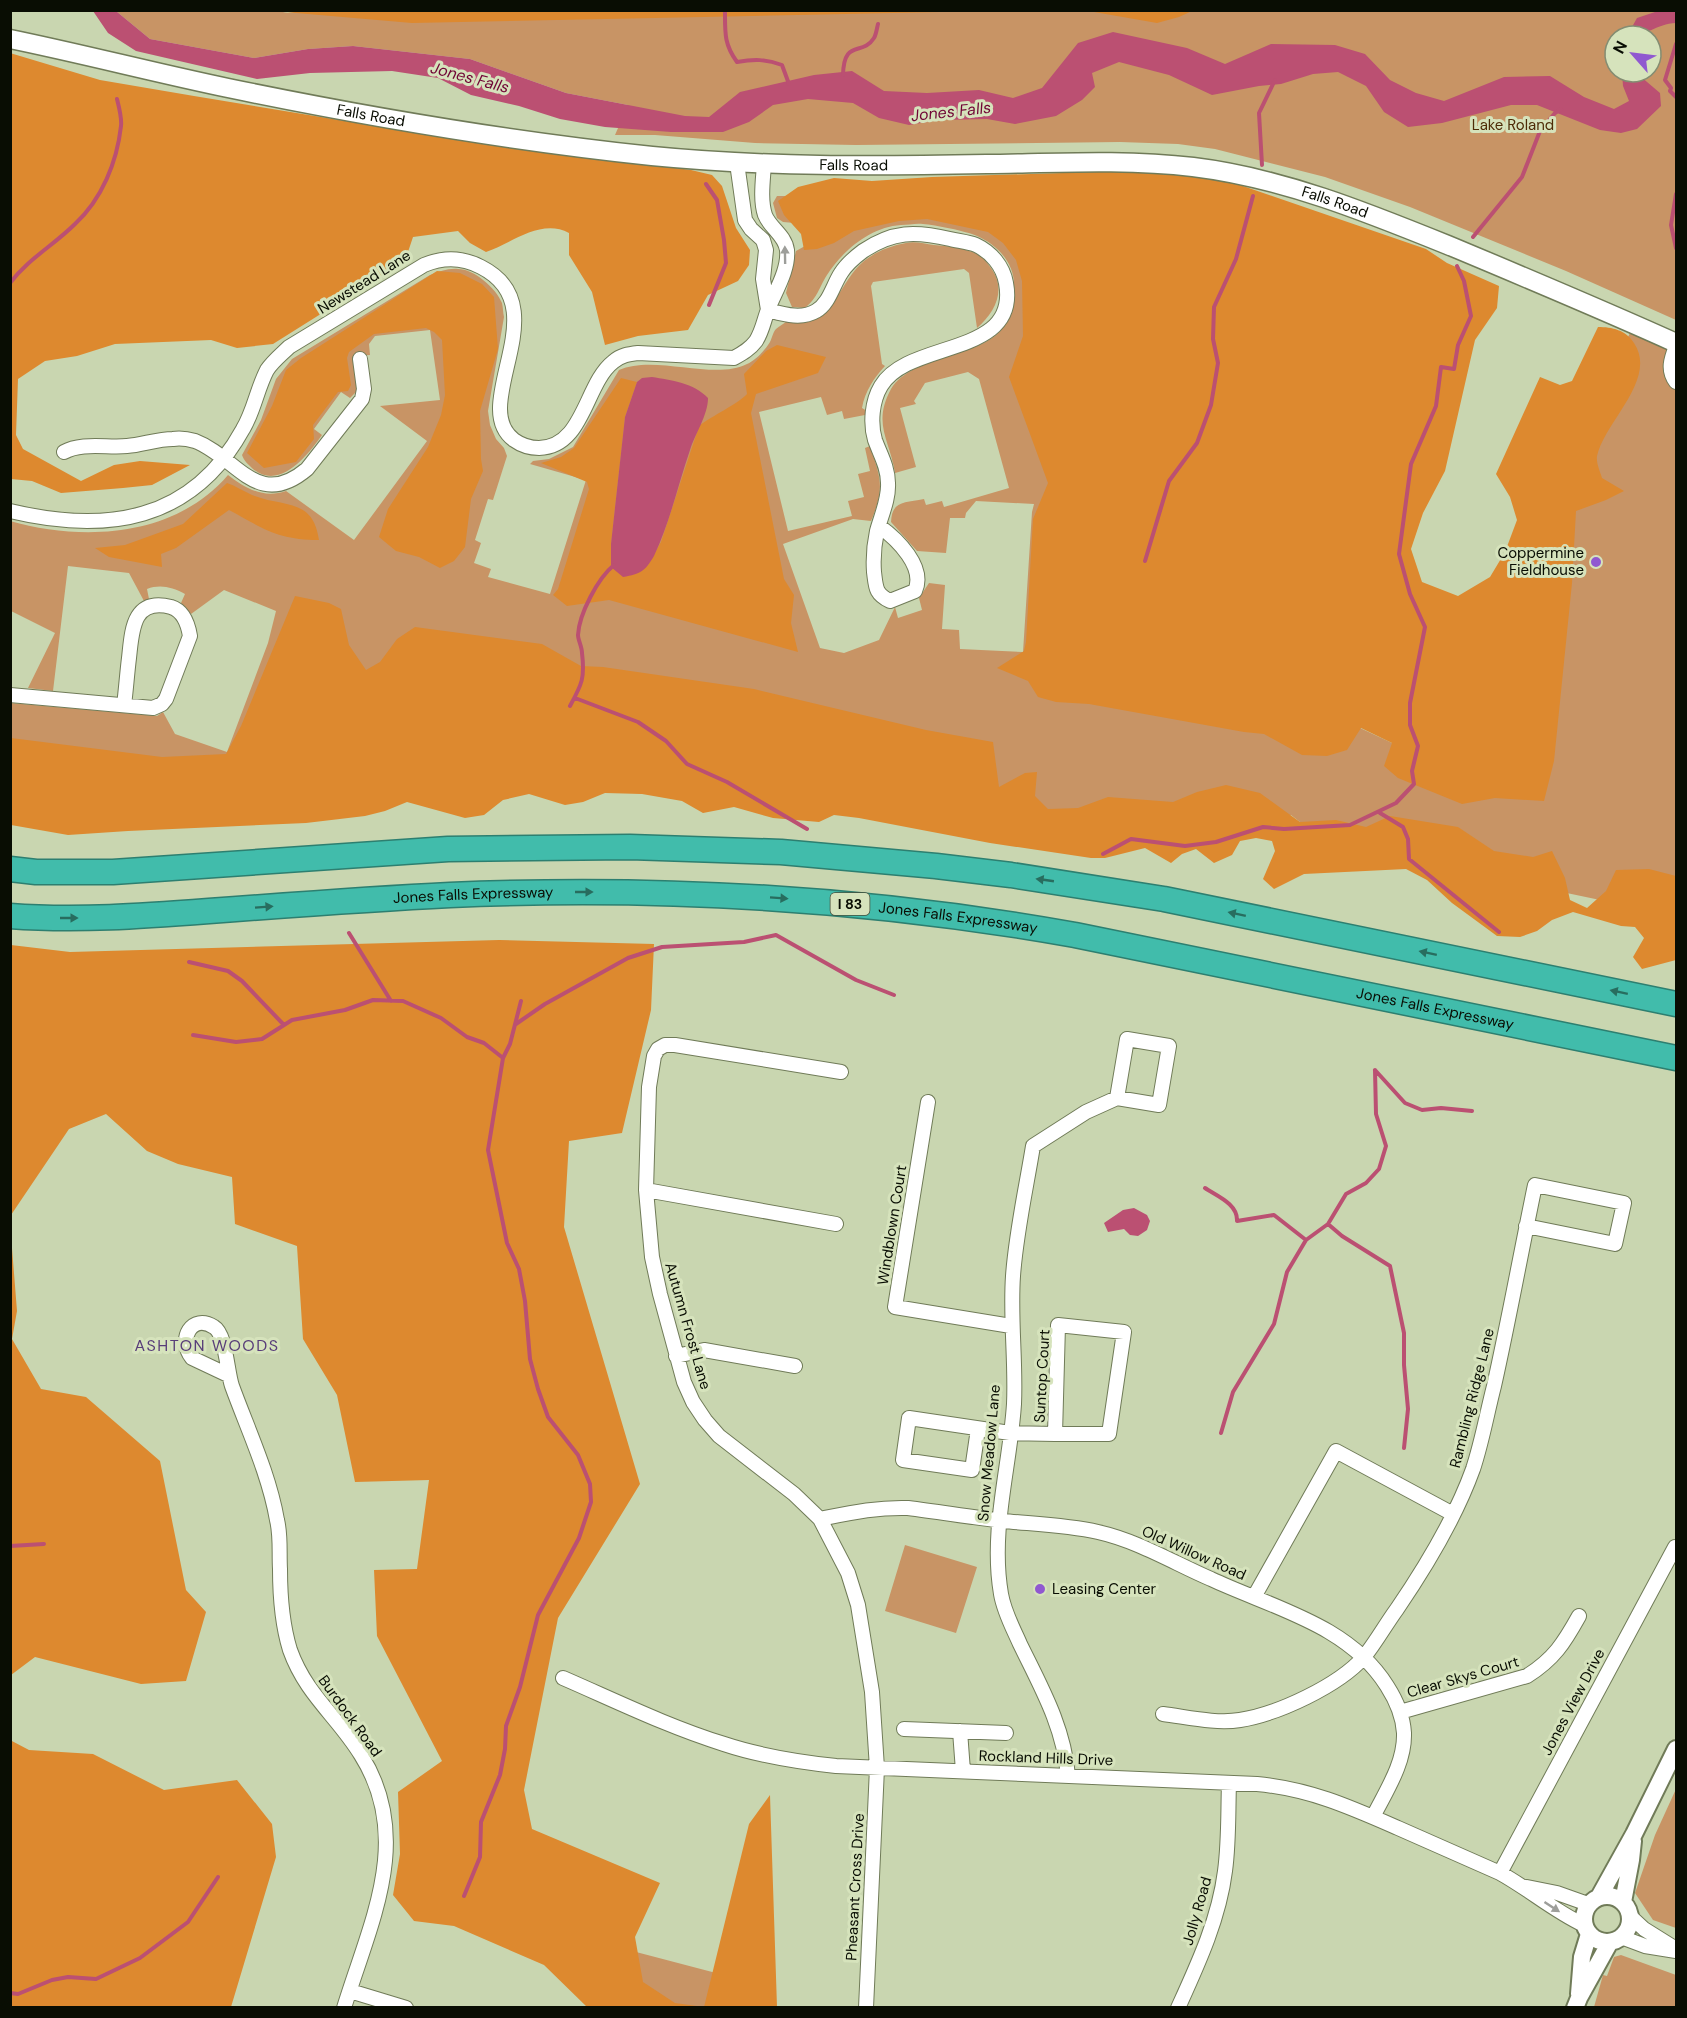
<svg xmlns="http://www.w3.org/2000/svg" width="1687" height="2018" viewBox="0 0 1687 2018" font-family="'DM Sans',sans-serif">
	<style>
		.green { fill: #c89465; fill-rule: evenodd }
		.forest { fill: #dd892f }
		.water { fill: #bb5072 }
		.lines { fill: none; stroke-linecap: round; stroke-linejoin: round }
		.stream { stroke: #bb5072; stroke-width: 4 }
		.minor-casing { stroke: #707b58; stroke-width: 16 }
		.tertiary-casing { stroke: #707b58; stroke-width: 20 }
		.secondary-casing { stroke: #707b58; stroke-width: 21 }
		.motorway-casing { stroke: #2d7f70; stroke-width: 27 }
		.minor { stroke: #fff; stroke-width: 14 }
		.tertiary { stroke: #fff; stroke-width: 16 }
		.secondary { stroke: #fff; stroke-width: 18 }
		.motorway { stroke: #41bcab; stroke-width: 24 }
		.oneway { fill: #9d9e9a }
		.oneway2 { fill: #286d5f }
		.poi-dot { fill: #9058d0; stroke: #d6e3bc; stroke-width: 2 }
		.labels { text-anchor: middle; stroke-width: 6; stroke-linejoin: round; paint-order: stroke }
		.shield { fill: #d6e3bc; stroke: #464d3a; stroke-width: 1.5 }
		.shield-label { font-size: 14px; font-weight: bold; fill: #090d03 }
		.street-label { font-size: 15px; fill: #090d03; stroke: #d6e3bc }
		.park-label { font-size: 15px; fill: #4e2c07; stroke: #d6e3bc }
		.poi-label { font-size: 15px; fill: #090d03; stroke: #d6e3bc; text-anchor: end }
		.water-label { font-size: 16px; font-style: italic; fill: #700535; stroke: #d6e3bc }
		.neighbourhood-label { font-size: 16px; letter-spacing: 1.5px; fill: #583d79; stroke: #d6e3bc }
	</style>
	<rect width="100%" height="100%" fill="#c9d6b0"/>
	<path class="green" d="M273,10L288,13L306,11H1676V320L1566,271L1410,207L1325,177L1215,149L1178,144L1120,142L856,145L755,143L655,135H615L628,105L566,93L470,59L353,46L308,49L254,58L150,39L116,11ZM1615,36H1651V72H1615Z
		M1139,195L1279,725L1360,728L1392,743L1410,771L1631,331L1676,353V916L1376,853L1300,822L1291,815L1136,830L485,782L11,769V703L146,715L157,716L163,712L175,734L227,752L268,643L276,611L224,590L191,614L181,603L185,594C172,587 160,584 147,589L149,599L144,601L129,573L68,566L53,691L28,688L55,633L11,611L10,521C84,542 175,537 228,475C245,488 263,499 286,491L354,540L427,441L380,406L440,400L430,330L375,336L369,344L370,355L356,356V392L350,398L341,392L314,429L322,435C308,455 280,491 253,469C248,464 244,461 242,455L261,420L276,379L292,359L430,275C439,272 448,268 458,269C474,269 496,288 502,303C503,307 503,313 504,317L488,411L490,425L496,439L504,448L507,456L493,500L488,499L475,540L481,543L474,563L491,569L488,577L550,594L586,480L530,464L533,461L549,459L573,447L619,370C655,354 714,381 747,364C756,360 765,350 770,342C772,338 773,332 776,329C779,326 784,324 787,321C832,333 837,283 864,261C877,251 890,246 906,243C915,241 925,244 934,245C947,246 966,248 979,255C984,258 988,264 991,268C1007,290 995,312 977,328L969,273L964,269L873,282L871,286L882,364L885,366C874,378 865,391 862,408L867,411L865,415L844,419L842,411L827,415L821,397L759,412L788,531L852,516L848,501L864,497L858,474L870,471L865,448L870,446C881,479 885,488 871,521L853,519L783,544L820,648L844,653L879,640L895,607L898,618L922,610L919,598L929,583L945,585L942,629L959,630L960,649L1023,652L1032,512L1034,504L976,501L966,513L965,518H950L946,553L917,551L891,522C892,500 905,503 924,499L926,505L942,501L944,507L1009,488L979,379L968,372L925,383L914,401L916,404L900,408L916,467L895,473C890,440 872,424 891,389C896,380 905,374 914,369C962,344 1016,354 1014,284C1014,262 996,244 977,236C966,231 935,225 923,224C916,223 908,225 901,225C871,227 843,250 827,275C818,289 819,296 805,308L792,307L786,293L796,251L805,246L806,224L783,222L777,218L773,203L777,196Z
		M905,1545L977,1567L956,1633L885,1611Z
		M1676,1789V1928L1653,1920L1635,1893L1655,1835Z
		M560,1932L716,1973L749,2007H605L554,1943Z
		M1621,1955L1676,1975V2007H1594L1603,1975L1607,1976L1614,1957Z"/>
	<path class="forest" d="M273,11H988L412,23Z
		M1064,11H1192L1179,17L1157,23L1094,12Z
		M10,53L100,80L194,96L424,134L691,170L712,175L722,186L736,228L750,250L749,265L738,281L708,295L688,330L638,336L605,345L592,292L569,255V233C541,218 512,243 486,252L470,243L458,231L413,237L405,261L273,344L237,348L211,340L115,344L77,356L45,361L18,379L16,435L23,449L81,481L114,465L140,461L190,465L152,485L123,488L61,493L32,481L11,479Z
		M1125,171L1212,178L1240,185L1426,249L1447,263L1499,286L1497,308L1475,340L1445,471L1423,513L1411,549L1422,582L1458,596L1490,577L1505,552L1517,520L1510,497L1496,474L1540,377L1560,385L1572,381L1598,327C1612,327 1626,330 1634,343C1658,379 1605,421 1597,456C1596,463 1600,471 1602,478L1624,491L1606,500L1576,511L1572,583L1554,761L1544,801L1495,798L1462,804L1398,778L1384,766L1392,743L1361,728L1347,750L1327,756L1302,755L1264,734L1244,732L1089,704L1056,702L1038,697L1028,681L997,668L1024,651L1026,642L1033,519L1048,483L1009,377L1023,336L1022,281L1016,260L1003,243L988,232L927,219L899,221L854,231L834,243L817,249L804,250L801,234L784,215L778,201L798,187L834,178L872,181L932,177Z
		M437,271L460,273L482,284L494,297L498,349L480,411L481,459L483,471L471,499L465,547L454,561L440,568L419,557L396,551L379,537L388,509L428,447L441,415L445,395L442,340L434,332L426,328L374,334L349,352L347,358L351,385L348,391L338,392L313,425L314,439L296,462L264,468L247,453L272,406L286,370L301,358Z
		M777,345L826,357L818,373L756,394L751,413L784,579L794,595L791,623L798,652L609,600L567,606L553,595L558,589L589,489L587,482L541,463L561,457L574,448L621,378L637,382L625,417L611,544V567L648,565L661,542L699,426C712,416 739,403 747,394L744,374L766,351Z
		M227,483C236,486 243,491 252,495C283,508 313,497 319,540C278,540 264,529 229,510L176,548L161,554L162,567L109,557L95,548L125,545L183,524Z
		M295,596L329,603L341,609L349,645L366,670L380,662L397,639L415,627L542,644L581,666L603,667L754,689L926,730L993,742L999,787L1025,773L1037,772L1035,796L1048,809L1078,808L1108,797L1173,802L1197,792L1226,785L1260,793L1300,822L1336,820L1366,827L1390,816L1458,827L1494,851L1533,857L1552,851L1565,878L1570,900L1587,908L1606,891L1616,870L1649,869L1676,876V960L1642,969L1633,957L1644,938L1635,927L1621,926L1573,912L1552,920L1537,931L1520,937L1497,936L1452,903L1427,880L1406,869L1304,874L1274,889L1263,879L1275,851L1272,841L1256,838L1240,841L1232,855L1214,863L1196,849L1182,854L1171,863L1145,848L1105,858H1091L990,843L859,818L834,815L819,822L773,818L734,807L703,813L682,801L642,794L605,793L583,802L565,805L529,794L503,800L484,815L465,818L407,802L385,811L365,816L306,823L128,831L68,835L11,825V738L162,757L226,754L241,726Z
		M499,940L654,944L651,1010L622,1133L569,1141L564,1227L640,1484L558,1618L524,1790L532,1829L660,1883L635,1937L643,1982L675,2003L704,2007L749,1824L770,1795L777,2007H587L544,1965L454,1926L414,1921L393,1895L400,1854L398,1792L442,1761L377,1636L374,1570L417,1569L429,1480L355,1482L337,1395L303,1339L297,1246L235,1224L232,1177L178,1164L147,1151L106,1114L69,1129L11,1215V945L70,952Z
		M10,1223L17,1311L12,1339L41,1389L86,1397L160,1461L186,1590L206,1612L186,1681L141,1684L35,1657L11,1675Z
		M10,1740L29,1750L93,1754L164,1790L237,1780L272,1824L276,1857L231,2007H11Z"/>
	<path class="water" d="M1661,10L1676,11V23C1656,24 1647,36 1627,36L1637,18Z
		M93,11H116L150,39L254,58L308,49L353,46L470,59L566,93L685,116L709,117L740,92L814,75L852,71L884,91L927,93L979,90L1013,98L1042,88L1078,43L1113,32L1187,48L1225,64L1271,44L1335,45L1365,54L1390,80L1416,93L1444,101L1504,77L1550,76L1584,97L1614,109L1629,101L1623,86L1622,72H1638L1640,76L1660,93L1661,106L1637,129L1621,133L1600,130L1537,105H1511L1442,123L1408,127L1384,112L1366,86L1338,72L1313,74L1281,84L1259,86L1212,95L1169,75L1119,62L1092,73L1095,87L1082,100L1056,116L1015,124L987,119L939,120L909,125L879,118L853,103L808,99L773,105L749,122L723,132H671L605,127L560,119L519,106L471,95L438,78L392,71L310,73L257,79L136,51L108,33Z
		M652,377C671,380 694,383 708,398C708,415 695,434 690,450C678,485 670,522 654,556C645,571 641,574 623,577L611,567V544L625,417L637,382L642,378Z
		M1134,1208L1147,1215L1150,1221L1147,1230L1138,1236L1130,1235L1124,1229L1108,1232L1104,1223L1123,1210Z"/>
	<g class="lines">
		<path class="stream" d="M725,10C725,33 724,44 737,62C754,59 766,59 782,65L789,84
			M1676,44L1665,80L1671,88L1670,91L1676,97
			M843,75C844,38 862,57 874,38C876,35 877,28 878,24
			M1262,165L1259,113L1275,80
			M706,184L717,200L724,240L726,263L709,305
			M1676,194L1671,225L1676,248
			M1473,237L1522,177L1540,131L1555,113L1561,109
			M10,283C28,259 54,245 75,224C102,199 117,162 121,126C122,118 119,107 117,99
			M1145,561L1169,481L1197,443L1211,405L1218,363L1213,339L1214,307L1236,259L1253,196
			M575,698L638,722L666,741L687,764L727,782L807,829
			M570,706C582,684 585,678 582,653C582,647 578,640 578,635C579,614 598,578 614,565
			M1380,813L1403,827L1408,839L1409,859L1499,932
			M1103,854L1131,839L1185,846L1216,842L1263,827L1284,829L1350,825L1396,803L1414,784L1412,771L1418,746L1410,725V703L1425,627L1410,594L1399,554L1411,464L1436,406L1441,367L1454,369L1458,345L1471,316L1464,281L1457,266
			M349,933L391,1001
			M189,962L228,971L242,981L284,1025
			M516,1024L545,1004L628,958L662,947L744,942L776,935L856,980L894,995
			M193,1035L236,1042L262,1039L292,1020L345,1010L373,1000L403,1001L441,1018L467,1037L484,1043L503,1058
			M1375,1070L1405,1103L1422,1110L1441,1108L1472,1111
			M1205,1188C1217,1196 1238,1204 1237,1221L1274,1215L1306,1240
			M1328,1224L1342,1236L1390,1266L1404,1333V1365L1408,1409L1404,1448
			M1221,1433L1233,1392L1274,1324L1287,1272L1306,1240L1328,1224L1346,1194L1366,1183L1379,1169L1386,1146L1376,1114L1375,1070
			M10,1546L44,1544
			M464,1896L480,1857L481,1822L500,1775L505,1749L506,1726L520,1687L538,1615L579,1538L591,1502L590,1484L578,1455L548,1417L538,1389L530,1359L525,1301L519,1269L507,1243L488,1150L503,1058L510,1044L521,1001
			M10,1993L18,1994L52,1980L68,1977L96,1979L140,1958L188,1922L218,1877"/>
		<g class="minor-casing">
			<path id="minor" d="M737,163L745,220L751,229L763,240L766,250L763,279L768,310
				M768,310C783,314 801,320 816,311C829,304 833,285 841,273C846,265 855,257 863,251C893,231 915,231 950,239C958,241 968,242 976,245C991,252 1003,266 1006,283C1020,358 909,339 881,386C872,401 870,423 875,440C880,454 888,467 888,483C889,499 881,516 877,531C874,545 873,558 874,572C876,587 875,594 890,601L915,591C926,567 897,539 879,526
				M1676,346C1671,359 1667,370 1676,382
				M64,452C81,442 108,448 127,446C142,445 157,439 173,439C180,438 188,439 195,441C237,457 257,511 307,469L362,399L364,389L360,359
				M10,511C106,534 192,522 243,429C254,411 257,389 267,370C273,361 282,354 289,347L424,265C443,257 462,257 481,267C560,307 467,405 514,440C521,445 530,448 539,448C584,447 585,384 613,362C621,355 629,354 638,353L734,358C743,353 750,349 756,341C763,330 764,319 769,307C776,290 789,269 787,250C785,235 770,228 765,215C760,200 763,180 764,164
				M10,695L153,708L162,704L166,699L190,636C188,624 184,611 171,607C132,597 132,632 129,658C127,674 126,690 124,705
				M841,1072L675,1045H665L658,1049L654,1056L649,1087L646,1190L652,1257L660,1294L684,1382L693,1402L705,1420L719,1436L794,1494L820,1519L848,1573L858,1605L872,1692L877,1768L866,2008
				M928,1102L895,1307L1011,1326
				M646,1190L836,1224
				M676,1356L704,1350L795,1366
				M228,1375L192,1358C177,1339 192,1313 214,1327C226,1334 227,1372 232,1386C248,1430 269,1474 277,1520C281,1536 279,1553 280,1569C280,1597 282,1624 290,1650C306,1695 338,1717 361,1755C414,1839 370,1923 344,2008
				M978,1429L972,1470L903,1460L909,1418L1010,1433L1055,1434L1058,1325L1124,1332L1109,1434H1055
				M820,1519C850,1513 877,1507 908,1508C939,1512 971,1517 1003,1521C1034,1524 1067,1525 1098,1532C1138,1541 1174,1563 1211,1579C1273,1608 1349,1625 1387,1686C1396,1700 1403,1715 1404,1733C1405,1763 1386,1791 1373,1817
				M1254,1597L1336,1451L1453,1514
				M563,1678C616,1701 669,1727 724,1744C760,1756 799,1762 836,1766L1257,1784C1310,1789 1350,1807 1398,1828C1432,1843 1466,1858 1500,1873C1529,1889 1554,1911 1584,1925
				M1400,1712L1527,1676C1554,1659 1564,1643 1579,1616
				M1163,1714C1187,1717 1216,1724 1240,1720C1278,1714 1338,1686 1364,1657C1376,1642 1386,1624 1397,1609C1427,1565 1455,1519 1473,1469C1482,1442 1487,1413 1494,1386C1509,1319 1521,1252 1535,1185L1624,1203L1615,1244L1526,1226
				M904,1729L1006,1733
				M960,1731L963,1771
				M1068,1776C1064,1727 1041,1687 1020,1644C1013,1628 1004,1612 1001,1594C990,1530 1010,1467 1014,1404C1016,1361 1010,1319 1013,1276C1016,1233 1026,1189 1033,1146L1086,1112L1117,1098L1159,1105L1169,1046L1127,1039L1117,1098
				M1500,1873L1675,1547
				M1527,1887L1557,1893L1588,1904
				M1629,1915L1644,1929L1676,1949
				M1621,1937L1645,1946L1676,1951
				M350,1991L406,2008
				M1178,2008C1198,1964 1219,1919 1225,1871C1229,1842 1228,1812 1229,1783"/>
		</g>
		<g class="tertiary-casing">
			<path id="tertiary" d="M1584 1919a23 23 0 1 1 46 0a23 23 0 1 1-46 0Z
				M1599,1897L1634,1834L1676,1749
				M1623,1902L1631,1860L1633,1841
				M1579,1994L1582,1957L1589,1934
				M1575,2008L1579,1998L1610,1942"/>
		</g>
		<g class="secondary-casing">
			<g id="secondary">
				<path id="s1" d="M10,39C83,54 156,73 228,88C368,117 510,141 652,156C764,167 875,166 987,164C1056,163 1125,159 1193,167C1284,178 1371,214 1455,248C1529,279 1603,310 1676,343"/>
			</g>
		</g>
		<g class="motorway-casing">
			<g id="motorway">
				<path d="M10,869L36,872H113L448,849L630,847L781,852L936,866L1011,875L1164,899L1676,1004"/>
				<path id="s2" d="M10,916C77,921 143,916 209,911C289,905 369,899 450,895C659,886 869,898 1075,935L1676,1058"/>
			</g>
		</g>
		<use href="#minor" class="minor"/>
		<use href="#tertiary" class="tertiary"/>
		<use href="#secondary" class="secondary"/>
		<use href="#motorway" class="motorway"/>
	</g>
	<defs><path id="oneway-solid" d="M-6-.8H1V-3.2L6.5 0L1 3.2V.8H-6Z" transform="scale(1.5)"/></defs>
	<g class="oneway">
		<use href="#oneway-solid" transform="translate(785 255) rotate(-91)"/>
		<use href="#oneway-solid" transform="translate(1552 1907) rotate(33)"/>
	</g>
	<g class="oneway2">
		<use href="#oneway-solid" transform="translate(1045 880) rotate(-172)"/>
		<use href="#oneway-solid" transform="translate(584 892)"/>
		<use href="#oneway-solid" transform="translate(779 898) rotate(4)"/>
		<use href="#oneway-solid" transform="translate(264 907) rotate(-4)"/>
		<use href="#oneway-solid" transform="translate(1237 914) rotate(-168)"/>
		<use href="#oneway-solid" transform="translate(69 918)"/>
		<use href="#oneway-solid" transform="translate(1428 953) rotate(-168)"/>
		<use href="#oneway-solid" transform="translate(1619 992) rotate(-168)"/>
	</g>
	<g class="poi-dot">
		<circle cx="1596" cy="562" r="6"/>
		<circle cx="1040" cy="1589" r="6"/>
	</g>
	<g class="labels">
		<rect class="shield" x="830.5" y="893" width="39" height="22" rx="4.5"/>
		<g class="shield-label">
			<text x="850" y="909">I 83</text>
		</g>
		<g class="street-label">
			<text dy="5" stroke="none"><textPath href="#s1" startOffset="369">Falls Road</textPath></text>
			<text dy="5" stroke="none"><textPath href="#s1" startOffset="855">Falls Road</textPath></text>
			<text dy="5" stroke="none"><textPath href="#s1" startOffset="1341">Falls Road</textPath></text>
			<text transform="translate(364 282) rotate(-32)" y="5">Newstead Lane</text>
			<text dy="5" stroke="none"><textPath href="#s2" startOffset="464">Jones Falls Expressway</textPath></text>
			<text dy="5" stroke="none"><textPath href="#s2" startOffset="950">Jones Falls Expressway</textPath></text>
			<text dy="5" stroke="none"><textPath href="#s2" startOffset="1436">Jones Falls Expressway</textPath></text>
			<text transform="translate(892 1225) rotate(-81)" y="5">Windblown Court</text>
			<text transform="translate(688 1326) rotate(74)" y="5">Autumn Frost Lane</text>
			<text transform="translate(1042 1376) rotate(-87)" y="5">Suntop Court</text>
			<text transform="translate(1472 1398) rotate(-76)" y="5">Rambling Ridge Lane</text>
			<text transform="translate(989 1453) rotate(-85)" y="5">Snow Meadow Lane</text>
			<text transform="translate(1194 1553) rotate(24)" y="5">Old Willow Road</text>
			<text transform="translate(1463 1677) rotate(-16)" y="5">Clear Skys Court</text>
			<text transform="translate(1573 1702) rotate(-62)" y="5">Jones View Drive</text>
			<text transform="translate(350 1716) rotate(54)" y="5">Burdock Road</text>
			<text transform="translate(1046 1758) rotate(2)" y="5">Rockland Hills Drive</text>
			<text transform="translate(855 1887) rotate(-87)" y="5">Pheasant Cross Drive</text>
			<text transform="translate(1197 1911) rotate(-74)" y="5">Jolly Road</text>
		</g>
		<g class="park-label">
			<text x="1513" y="130">Lake Roland</text>
		</g>
		<g class="poi-label">
			<text x="1584" y="558">Coppermine<tspan x="1584" dy="17">Fieldhouse</tspan></text>
			<text x="1052" y="1594" text-anchor="start">Leasing Center</text>
		</g>
		<g class="water-label">
			<text transform="translate(470 77) rotate(15)" y="6">Jones Falls</text>
			<text transform="translate(951 111) rotate(-6)" y="6">Jones Falls</text>
		</g>
		<g class="neighbourhood-label">
			<text x="207" y="1351">ASHTON WOODS</text>
		</g>
	</g>
	<rect width="1687" height="2018" fill="none" stroke="#090d03" stroke-width="24"/>
	<g transform="translate(1633 54) rotate(298)"><circle r="28" fill="#d6e3bc" stroke="#848d72" stroke-width="1.5"/>
	<path d="M0-4.5L10 22L0 15L-10 22Z" fill="#9058d0"/>
	<text y="-9" font-size="16" font-weight="bold" text-anchor="middle" fill="#090d03">N</text>
	</g>
</svg>
